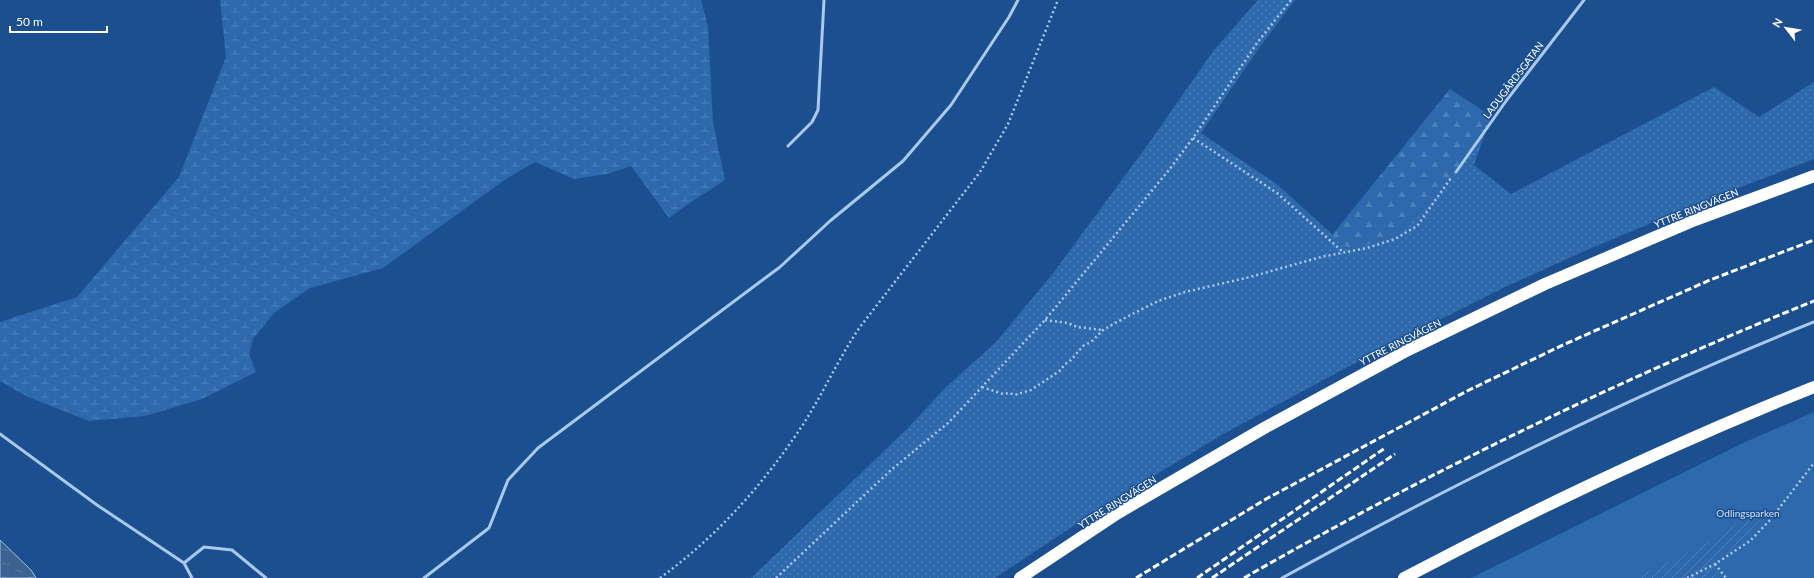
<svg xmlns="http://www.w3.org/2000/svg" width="1814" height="578" viewBox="0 0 1814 578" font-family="Lato,sans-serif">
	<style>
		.grass { fill: url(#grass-dots) }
		.forest { fill: url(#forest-firs) }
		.wetland { fill: url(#wetland-marsh) }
		.park { fill: #2e69ad }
		.garden { fill: url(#garden-furrows) }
		.water { fill: url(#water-ripples); stroke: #9cc4f0 }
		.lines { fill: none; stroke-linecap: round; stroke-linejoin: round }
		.path { stroke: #a9c9ee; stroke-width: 2.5; stroke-dasharray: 2 3; stroke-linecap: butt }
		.service { stroke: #a9c9ee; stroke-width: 3 }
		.motorway { stroke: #fff; stroke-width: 12 }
		.rail { stroke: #fff; stroke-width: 3; stroke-dasharray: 7 3; stroke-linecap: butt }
		.labels { text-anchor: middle; stroke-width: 3; stroke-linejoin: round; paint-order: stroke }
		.street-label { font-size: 10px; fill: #fff; stroke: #1b4f8f }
		.park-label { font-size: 10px; fill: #cfe3fa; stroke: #1b4f8f }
	</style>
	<defs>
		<pattern id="grass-dots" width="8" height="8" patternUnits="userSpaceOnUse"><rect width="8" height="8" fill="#2e69ad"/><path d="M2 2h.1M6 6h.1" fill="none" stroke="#4d80b9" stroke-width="1.8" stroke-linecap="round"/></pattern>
		<pattern id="forest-firs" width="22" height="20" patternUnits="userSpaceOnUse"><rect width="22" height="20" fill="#2e69ad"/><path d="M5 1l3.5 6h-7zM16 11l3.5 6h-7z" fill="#4d80b9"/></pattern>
		<pattern id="wetland-marsh" width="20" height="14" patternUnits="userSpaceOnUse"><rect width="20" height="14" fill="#2e69ad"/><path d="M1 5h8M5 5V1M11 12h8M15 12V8" fill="none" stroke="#4d80b9"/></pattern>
		<pattern id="garden-furrows" width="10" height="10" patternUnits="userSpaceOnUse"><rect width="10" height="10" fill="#2e69ad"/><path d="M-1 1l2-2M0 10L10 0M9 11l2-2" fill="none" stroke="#4d80b9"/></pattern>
		<pattern id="water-ripples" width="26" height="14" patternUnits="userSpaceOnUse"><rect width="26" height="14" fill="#3c6290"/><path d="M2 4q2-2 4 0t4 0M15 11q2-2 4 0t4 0" fill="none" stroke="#597aa1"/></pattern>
	</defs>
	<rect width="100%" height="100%" fill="#1b4f8f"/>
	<path class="grass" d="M1258,0H1295L1259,48L1201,133L1278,185L1347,248L1456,169L1491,116L1474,165L1511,194L1714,87L1759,117L1814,82V159L1692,206L1589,249L1503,288L1370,355L1225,433L1099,509L995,578H751L907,429L946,387L996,342L1054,272L1149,143L1214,50Z"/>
	<path class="forest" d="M1450,89L1491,116L1456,169L1413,223L1393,237L1366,245L1347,248L1332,235Z"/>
	<path class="wetland" d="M220,0H701L708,26L713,123L725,180L688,204L669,218L631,166L607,174L574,179L535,162L506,179L383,268L310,288L274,313L253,339L249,354L256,372L202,399L145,416L89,421L26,396L0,381V322L77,297L179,177L226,57Z"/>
	<path class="park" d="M1814,412V578H1471L1743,443Z"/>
	<path class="garden" d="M1750,511L1763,523L1744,542L1711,562L1721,578H1636C1667,560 1705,547 1734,526C1740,522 1745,516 1750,511Z"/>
	<path class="water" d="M0,540L31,570L36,578H0Z"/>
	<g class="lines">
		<path class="path" d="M1193,138L1277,193L1343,252
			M1045,320L1068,323L1077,327L1103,330
			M982,387L1003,394L1010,393L1015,395L1031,390L1061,370L1064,365L1071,360L1083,346L1091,342L1103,330L1117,322L1158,301L1185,292L1250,277L1321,257L1367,248L1395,239L1417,226L1451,178
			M1715,564L1726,578
			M660,578C716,537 763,485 802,426C823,394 838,359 860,327L980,172L1008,124L1058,0
			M776,578L891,470L948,423L1045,320L1169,170L1193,138L1257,43L1291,0
			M1687,578L1715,564L1750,541L1770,520L1814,463"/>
		<path class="service" d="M788,146L812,122L818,110L824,0
			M1456,172L1506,101L1584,0
			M0,434L97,505L184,563L192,578
			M184,563L204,547L232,550L266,578
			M424,578L489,528L508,480L538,448L780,267L830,221L903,161L951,105L1009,17L1018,0
			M1282,578C1455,483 1631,395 1814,322"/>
		<path class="motorway" d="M1020,578L1118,513L1266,427L1408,350L1545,284L1695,220L1814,176
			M1404,578C1537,508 1674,443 1814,387"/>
		<path class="rail" d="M1136,578L1266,499L1469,390L1565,344L1710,280L1814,240
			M1197,578L1385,448
			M1212,578L1395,454
			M1244,578C1427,473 1618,380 1814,301"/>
	</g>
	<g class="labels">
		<g class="street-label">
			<text transform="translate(1513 80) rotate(-53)" y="4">LADUGÅRDSGATAN</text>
			<text transform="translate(1696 208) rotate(-22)" y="4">YTTRE RINGVÄGEN</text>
			<text transform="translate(1400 342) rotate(-27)" y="4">YTTRE RINGVÄGEN</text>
			<text transform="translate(1117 502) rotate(-32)" y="4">YTTRE RINGVÄGEN</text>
		</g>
		<g class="park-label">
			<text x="1748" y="517">Odlingsparken</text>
		</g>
	</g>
	<g transform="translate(1786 28) rotate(301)" stroke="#1b4f8f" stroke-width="3" paint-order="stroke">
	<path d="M0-3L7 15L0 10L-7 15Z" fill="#ffffff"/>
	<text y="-6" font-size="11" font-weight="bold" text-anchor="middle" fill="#ffffff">N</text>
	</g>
	<path d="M10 26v6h97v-6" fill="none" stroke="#ffffff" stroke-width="2"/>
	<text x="16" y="26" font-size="12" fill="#ffffff" stroke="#1b4f8f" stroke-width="3" paint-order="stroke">50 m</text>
</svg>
